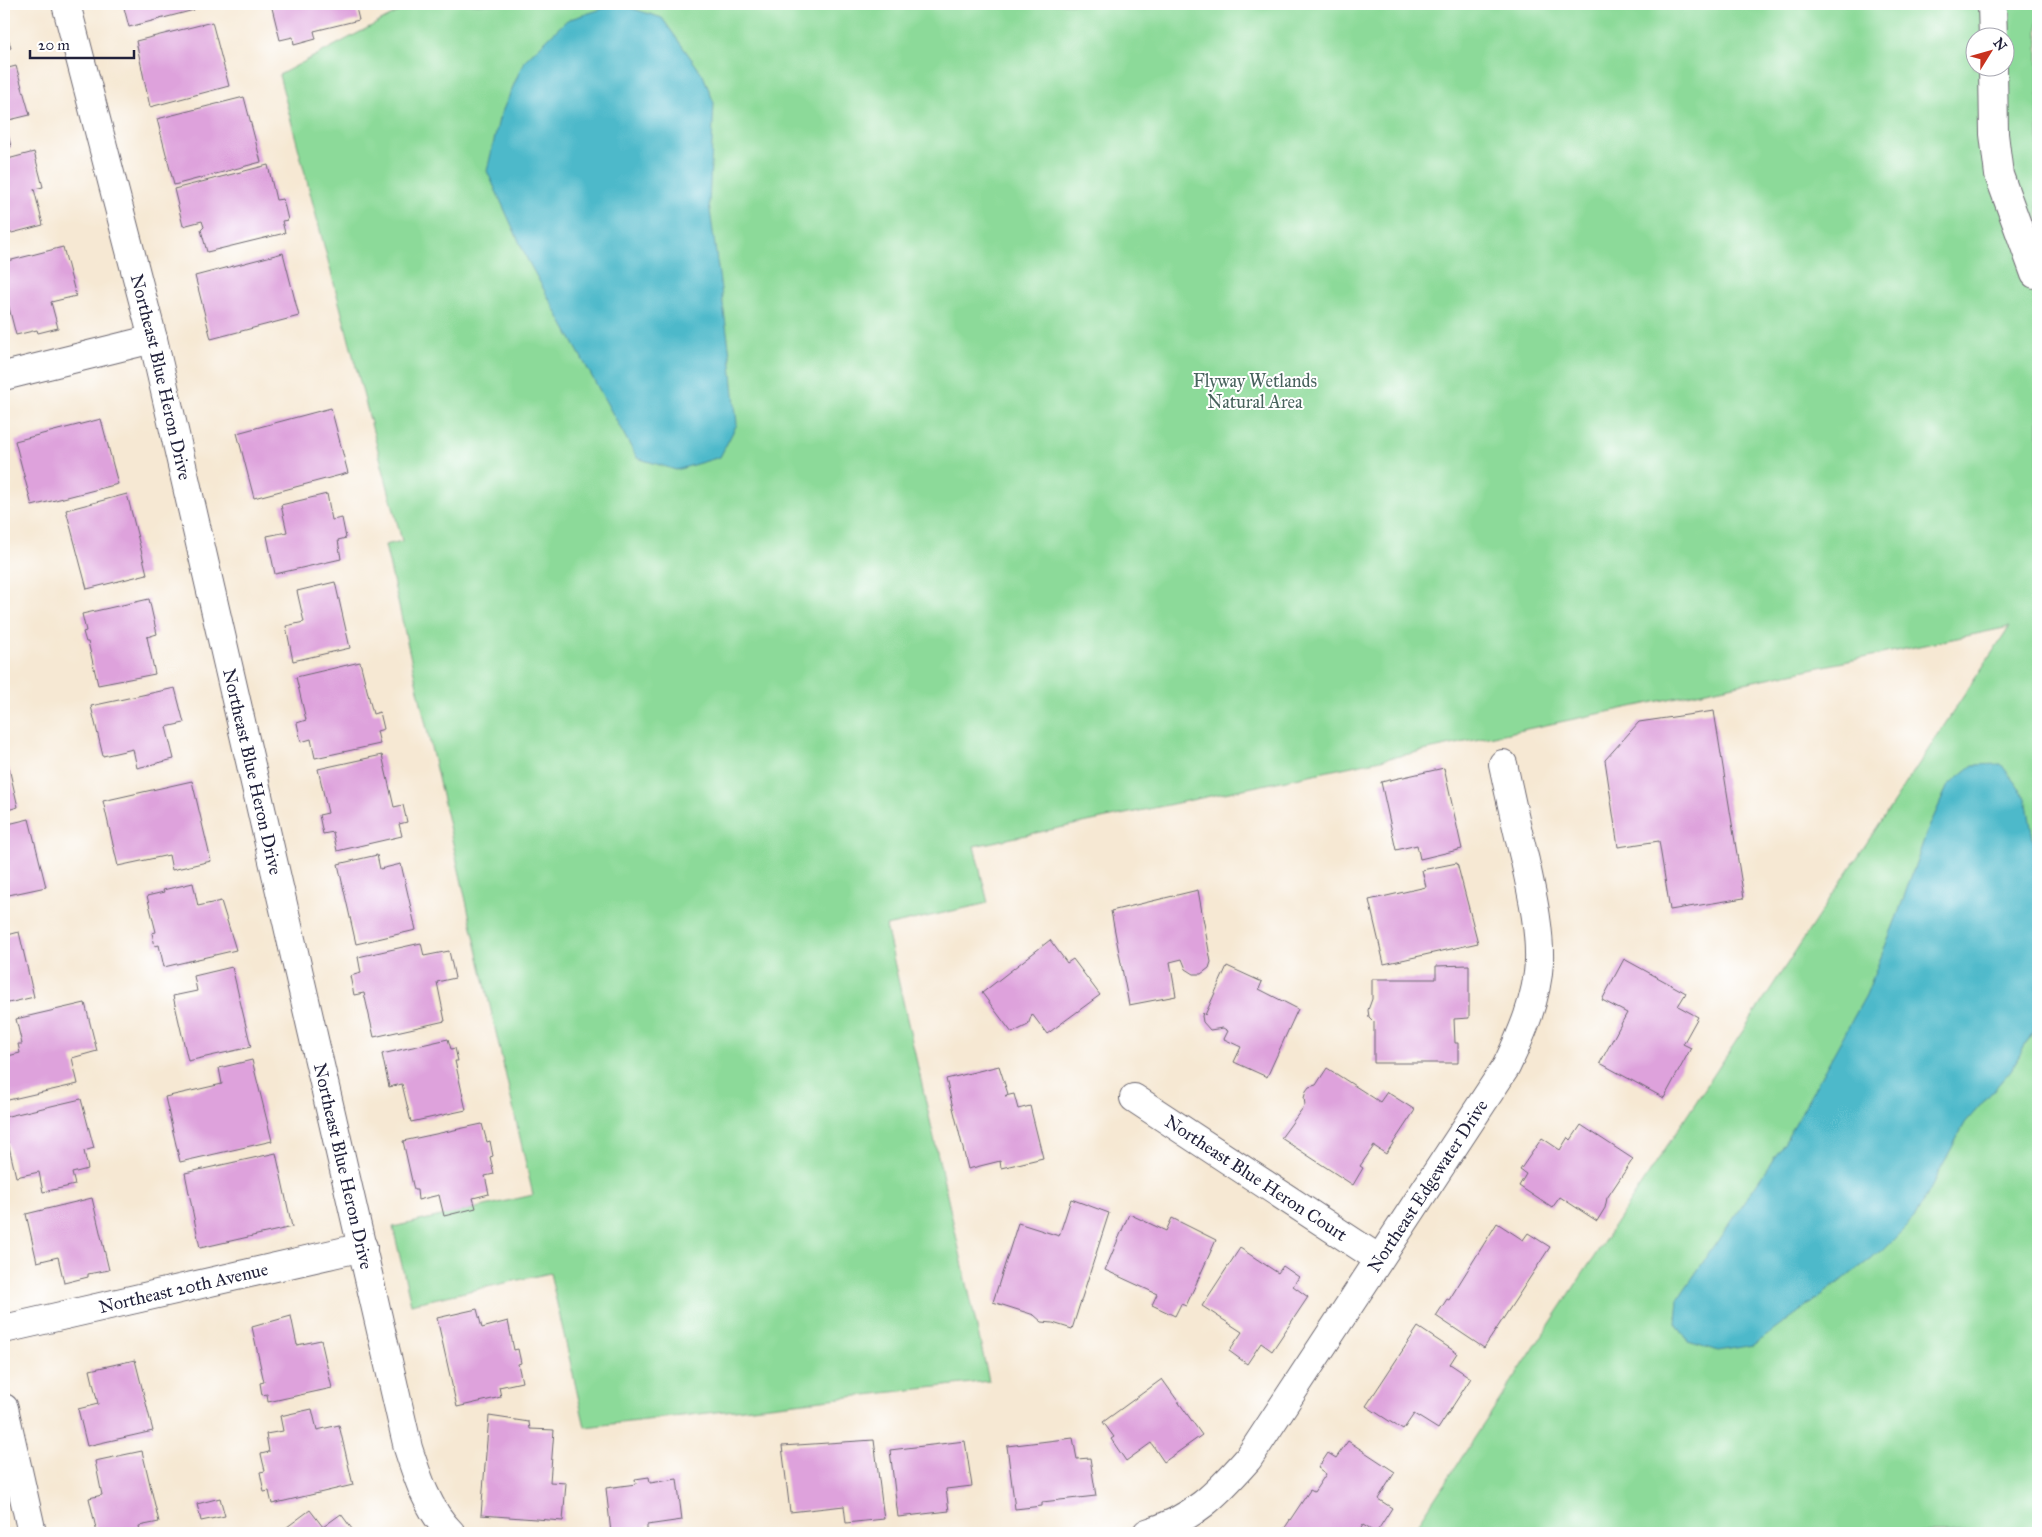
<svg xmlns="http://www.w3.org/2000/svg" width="2042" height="1537" viewBox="0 0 2042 1537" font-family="'IM FELL Great Primer',serif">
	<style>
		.green { fill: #8cda99; stroke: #577e6a; fill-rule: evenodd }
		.water { fill: #4eb9ca; stroke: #386e82 }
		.building { fill: #dea2dc }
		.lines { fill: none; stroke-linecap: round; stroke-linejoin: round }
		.minor-casing { stroke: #6c6770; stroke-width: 30 }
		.minor { stroke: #fff; stroke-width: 28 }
		.labels { text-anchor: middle; stroke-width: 4; stroke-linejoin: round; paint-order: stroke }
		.street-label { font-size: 18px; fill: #22223b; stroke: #fff }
		.park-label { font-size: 18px; fill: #47625c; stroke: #fff }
	</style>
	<rect width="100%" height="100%" fill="#fff"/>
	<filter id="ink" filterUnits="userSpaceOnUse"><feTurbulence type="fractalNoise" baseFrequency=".02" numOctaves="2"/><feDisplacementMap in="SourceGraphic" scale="10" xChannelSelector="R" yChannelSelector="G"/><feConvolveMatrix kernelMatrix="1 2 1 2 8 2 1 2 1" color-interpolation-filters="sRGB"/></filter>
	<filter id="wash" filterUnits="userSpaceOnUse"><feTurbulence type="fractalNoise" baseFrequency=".0096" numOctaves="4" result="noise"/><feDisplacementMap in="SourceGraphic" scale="20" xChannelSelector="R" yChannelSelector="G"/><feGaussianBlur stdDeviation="1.12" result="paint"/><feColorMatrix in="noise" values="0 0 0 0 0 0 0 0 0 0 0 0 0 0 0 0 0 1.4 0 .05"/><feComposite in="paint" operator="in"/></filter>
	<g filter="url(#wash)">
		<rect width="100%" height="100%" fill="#f6e8d3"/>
		<path class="green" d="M413,4H2038V1533H1412L2009,627L974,846L988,903L886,926L989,1381L585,1427L550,1273L411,1304L393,1227L533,1195L385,545L402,541L279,75ZM1974,38H2004V68H1974Z"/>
		<path class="water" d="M618,4L662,18L703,75L714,103L709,203L730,354L737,424L720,457L676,470L637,458L527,259L487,171L499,119L524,61L567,20Z
			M2001,764L2026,798L2038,867V1023L2011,1070L1965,1123L1914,1219L1883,1250L1754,1345L1718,1351L1688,1342L1676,1323L1678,1299L1785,1142L1866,995L1899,911L1926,834L1948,785L1973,765Z"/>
		<g id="blocks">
			<path class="building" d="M123,4H192L194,10L129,27Z
				M271,4H355L359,20L314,31L316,39L294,45L293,37L280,40Z
				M212,22L229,86L150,107L136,41Z
				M4,24L11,48L4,50Z
				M16,66L30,115L5,121L11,147L4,149V69Z
				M244,97L261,162L174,185L157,119Z
				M34,152L43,187L34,189L43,225L4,235V160Z
				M268,165L276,200L283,199L288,220L282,221L285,233L207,252L201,230L204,227L202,221L183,226L174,189Z
				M63,247L76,296L51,302L58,328L38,333L37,330L16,335L4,288V262Z
				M283,253L299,316L211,339L195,276Z
				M331,408L348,473L254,498L237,433Z
				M101,419L118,484L32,506L15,441Z
				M127,494L147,574L87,589L66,510Z
				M327,494L332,520L342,518L346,538L338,540L341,559L275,574L267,536L287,532L281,505Z
				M335,582L350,648L293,661L286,626L304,622L297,591Z
				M149,599L157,634L147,637L155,674L98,685L88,642H86L83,632L86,631L82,614Z
				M360,662L373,714L380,712L384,729L377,731L380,744L315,758L311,739L301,742L297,723L306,720L296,677Z
				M175,688L184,723L166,727L174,759L137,768L133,749L103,756L91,706Z
				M1714,711L1744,898L1670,910L1659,841L1618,847L1605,760L1639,722Z
				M382,755L394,807L403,805L407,822L399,824L402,836L337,851L333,832L323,834L319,815L328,813L318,769Z
				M9,768L18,807L4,811V770Z
				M1444,768L1462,849L1420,859L1417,845L1396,850L1381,782Z
				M192,781L211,861L172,870L169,855L118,866L103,801Z
				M29,819L46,887L4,896V825Z
				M377,855L380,869L401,864L416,930L356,944L338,864Z
				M1457,863L1478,943L1384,964L1369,900L1426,887L1422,870Z
				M193,883L198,906L221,901L236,950L164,967L159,945L155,946L152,933L156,932L147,896L164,892L163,890Z
				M1198,890L1211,962L1209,968L1201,974H1194L1186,969L1182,959L1170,962L1176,996L1129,1005L1111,911Z
				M19,932L34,997L4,1004V936Z
				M1050,940L1067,963L1073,959L1100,995L1047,1034L1032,1014L1028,1025L1012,1033L982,993Z
				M421,943L424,956L449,951L455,978L437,982L445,1021L374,1037L364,993L354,995L350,976L361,973L358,957Z
				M1624,959L1686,993L1678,1006L1698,1017L1683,1044L1691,1048L1664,1098L1600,1063L1627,1013L1602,1000Z
				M1469,965V1018L1454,1019L1455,1043H1458V1063H1374V1022L1369,1017L1368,1010L1372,999V979H1436V966Z
				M1227,966L1262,982L1259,989L1298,1009L1267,1077L1234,1062L1241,1047L1224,1039L1228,1031L1223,1028L1210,1030L1203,1022L1202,1016L1203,1013L1205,1015Z
				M232,967L251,1047L188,1061L173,996L197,991L194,976Z
				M85,1003L97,1051L72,1058L78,1084L4,1101V1057L20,1053L18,1044H22L16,1019Z
				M448,1039L451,1049L455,1048L458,1061H455L466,1110L411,1122L402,1084L389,1087L382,1054Z
				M252,1060L272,1141L180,1162L165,1097L222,1084L219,1068Z
				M999,1066L1008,1094L1005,1096L1014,1094L1018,1109L1030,1106L1043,1158L1001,1168L1000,1161L968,1169L946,1079Z
				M1327,1068L1380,1102L1387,1092L1415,1110L1386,1154L1374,1146L1360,1166L1363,1168L1353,1185L1281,1138L1305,1105L1304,1098L1306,1091L1309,1087L1316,1085Z
				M81,1099L94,1148L84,1151L88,1169L72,1173L75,1185L43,1192L39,1172L16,1177L4,1125V1117Z
				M482,1124L487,1142L490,1141L493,1156L490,1157L494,1174L485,1176L489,1194L473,1198L476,1208L444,1216L439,1195L418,1200L417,1190H414L403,1141Z
				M1581,1125L1633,1159L1607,1198L1605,1208L1597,1221L1560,1197L1552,1208L1519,1186L1526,1174L1520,1170L1542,1138L1560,1150L1568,1137L1571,1140Z
				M276,1153L292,1227L200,1248L185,1173Z
				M92,1198L109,1270L88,1274V1277L64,1283L58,1257L37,1262L26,1214Z
				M1071,1199L1109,1213L1072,1329L1053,1323L1042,1322L1034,1315L993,1302L1018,1223L1059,1236Z
				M1129,1214L1166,1231L1172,1218L1216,1240L1186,1306L1181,1304L1175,1316L1152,1305L1157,1294L1105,1270Z
				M1497,1223L1523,1240L1528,1233L1550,1247L1484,1348L1436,1316L1447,1299L1449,1300Z
				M1240,1248L1278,1273L1283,1266L1299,1277L1293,1286L1308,1297L1272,1351L1261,1343L1247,1364L1229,1351L1242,1332L1202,1306Z
				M477,1309L482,1328L508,1321L514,1350L518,1349L521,1363L518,1364L522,1382L499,1387L501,1397L457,1407L437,1318Z
				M291,1316L297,1345L321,1340L332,1388L268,1402L267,1394L262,1395L260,1383L264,1382L252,1327Z
				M1418,1327L1457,1353L1450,1364L1471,1378L1438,1429L1414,1414L1403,1430L1366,1406Z
				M135,1360L153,1431L87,1446L78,1409L98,1404L90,1370Z
				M1162,1379L1202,1435L1164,1462L1151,1443L1126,1461L1111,1439L1114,1437L1103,1422Z
				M312,1409L317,1430L339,1425L353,1485L272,1504L269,1491L264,1492L260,1472L265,1471L261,1454L269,1452L266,1434L283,1431L280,1416Z
				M489,1416L529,1422L530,1429L554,1430L550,1482L566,1483L563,1521L481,1515Z
				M1073,1438L1077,1459L1090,1458L1096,1496L1042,1502V1506L1015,1509L1007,1446Z
				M874,1440L884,1519L846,1523L844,1506L790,1512L782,1446Z
				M965,1441L972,1486L946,1489L949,1511L898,1517L890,1450Z
				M1348,1441L1395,1472L1378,1499L1392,1508L1376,1533L1363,1525L1358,1533H1290L1284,1529L1310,1490L1314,1492L1326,1474L1318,1468L1328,1453L1336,1458Z
				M142,1451L159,1522L139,1526L140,1531L130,1533H97L89,1498L102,1495L95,1461Z
				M649,1477L650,1483L677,1479L682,1520L647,1525V1533H611L606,1488L636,1484L635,1479Z
				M220,1498L225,1516L201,1521L197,1504Z
				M310,1510L323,1527L341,1514L355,1533H286L283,1530Z"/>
		</g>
	</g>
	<g filter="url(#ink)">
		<use href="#blocks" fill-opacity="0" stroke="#6c6770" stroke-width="1"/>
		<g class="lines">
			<g class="minor-casing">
				<g id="minor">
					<path id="s1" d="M66,4L153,339L408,1448C418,1479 428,1510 451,1533"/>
					<path d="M1992,4L1993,38"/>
					<path d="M1993,68L1994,134L1999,175L2035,274"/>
					<path d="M4,376L153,339"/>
					<path id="s2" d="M1134,1098L1379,1259"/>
					<path id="s3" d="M4,1329L363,1247"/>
					<path d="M4,1408L32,1533"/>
					<path id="s4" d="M1147,1533C1193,1519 1217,1494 1248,1459L1506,1067C1522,1034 1537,999 1539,962C1540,928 1532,894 1525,861C1517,829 1510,797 1503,764"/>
				</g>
			</g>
			<use href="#minor" class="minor"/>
		</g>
	</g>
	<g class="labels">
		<g class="street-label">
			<text dy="6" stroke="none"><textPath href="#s1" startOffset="385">Northeast Blue Heron Drive</textPath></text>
			<text dy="6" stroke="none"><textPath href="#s1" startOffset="790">Northeast Blue Heron Drive</textPath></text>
			<text dy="6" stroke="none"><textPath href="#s1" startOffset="1195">Northeast Blue Heron Drive</textPath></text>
			<text dy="6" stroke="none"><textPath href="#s2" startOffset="146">Northeast Blue Heron Court</textPath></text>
			<text dy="6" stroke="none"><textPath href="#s4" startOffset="454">Northeast Edgewater Drive</textPath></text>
			<text dy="6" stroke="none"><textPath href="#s3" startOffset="184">Northeast 20th Avenue</textPath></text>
		</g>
		<g class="park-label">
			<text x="1255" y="387">Flyway Wetlands<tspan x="1255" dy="21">Natural Area</tspan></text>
		</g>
	</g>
	<rect width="2042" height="1537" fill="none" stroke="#fff" stroke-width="20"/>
	<g transform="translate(1990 52) rotate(53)"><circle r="24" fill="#ffffff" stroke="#a7a7b1"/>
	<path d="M0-4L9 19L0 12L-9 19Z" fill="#c8321e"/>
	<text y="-8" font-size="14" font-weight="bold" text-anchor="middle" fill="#22223b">N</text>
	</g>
	<path d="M30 50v8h104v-8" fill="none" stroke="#22223b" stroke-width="2.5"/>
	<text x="38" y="50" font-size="15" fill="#22223b" stroke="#ffffff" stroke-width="4" paint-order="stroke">20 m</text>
</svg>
